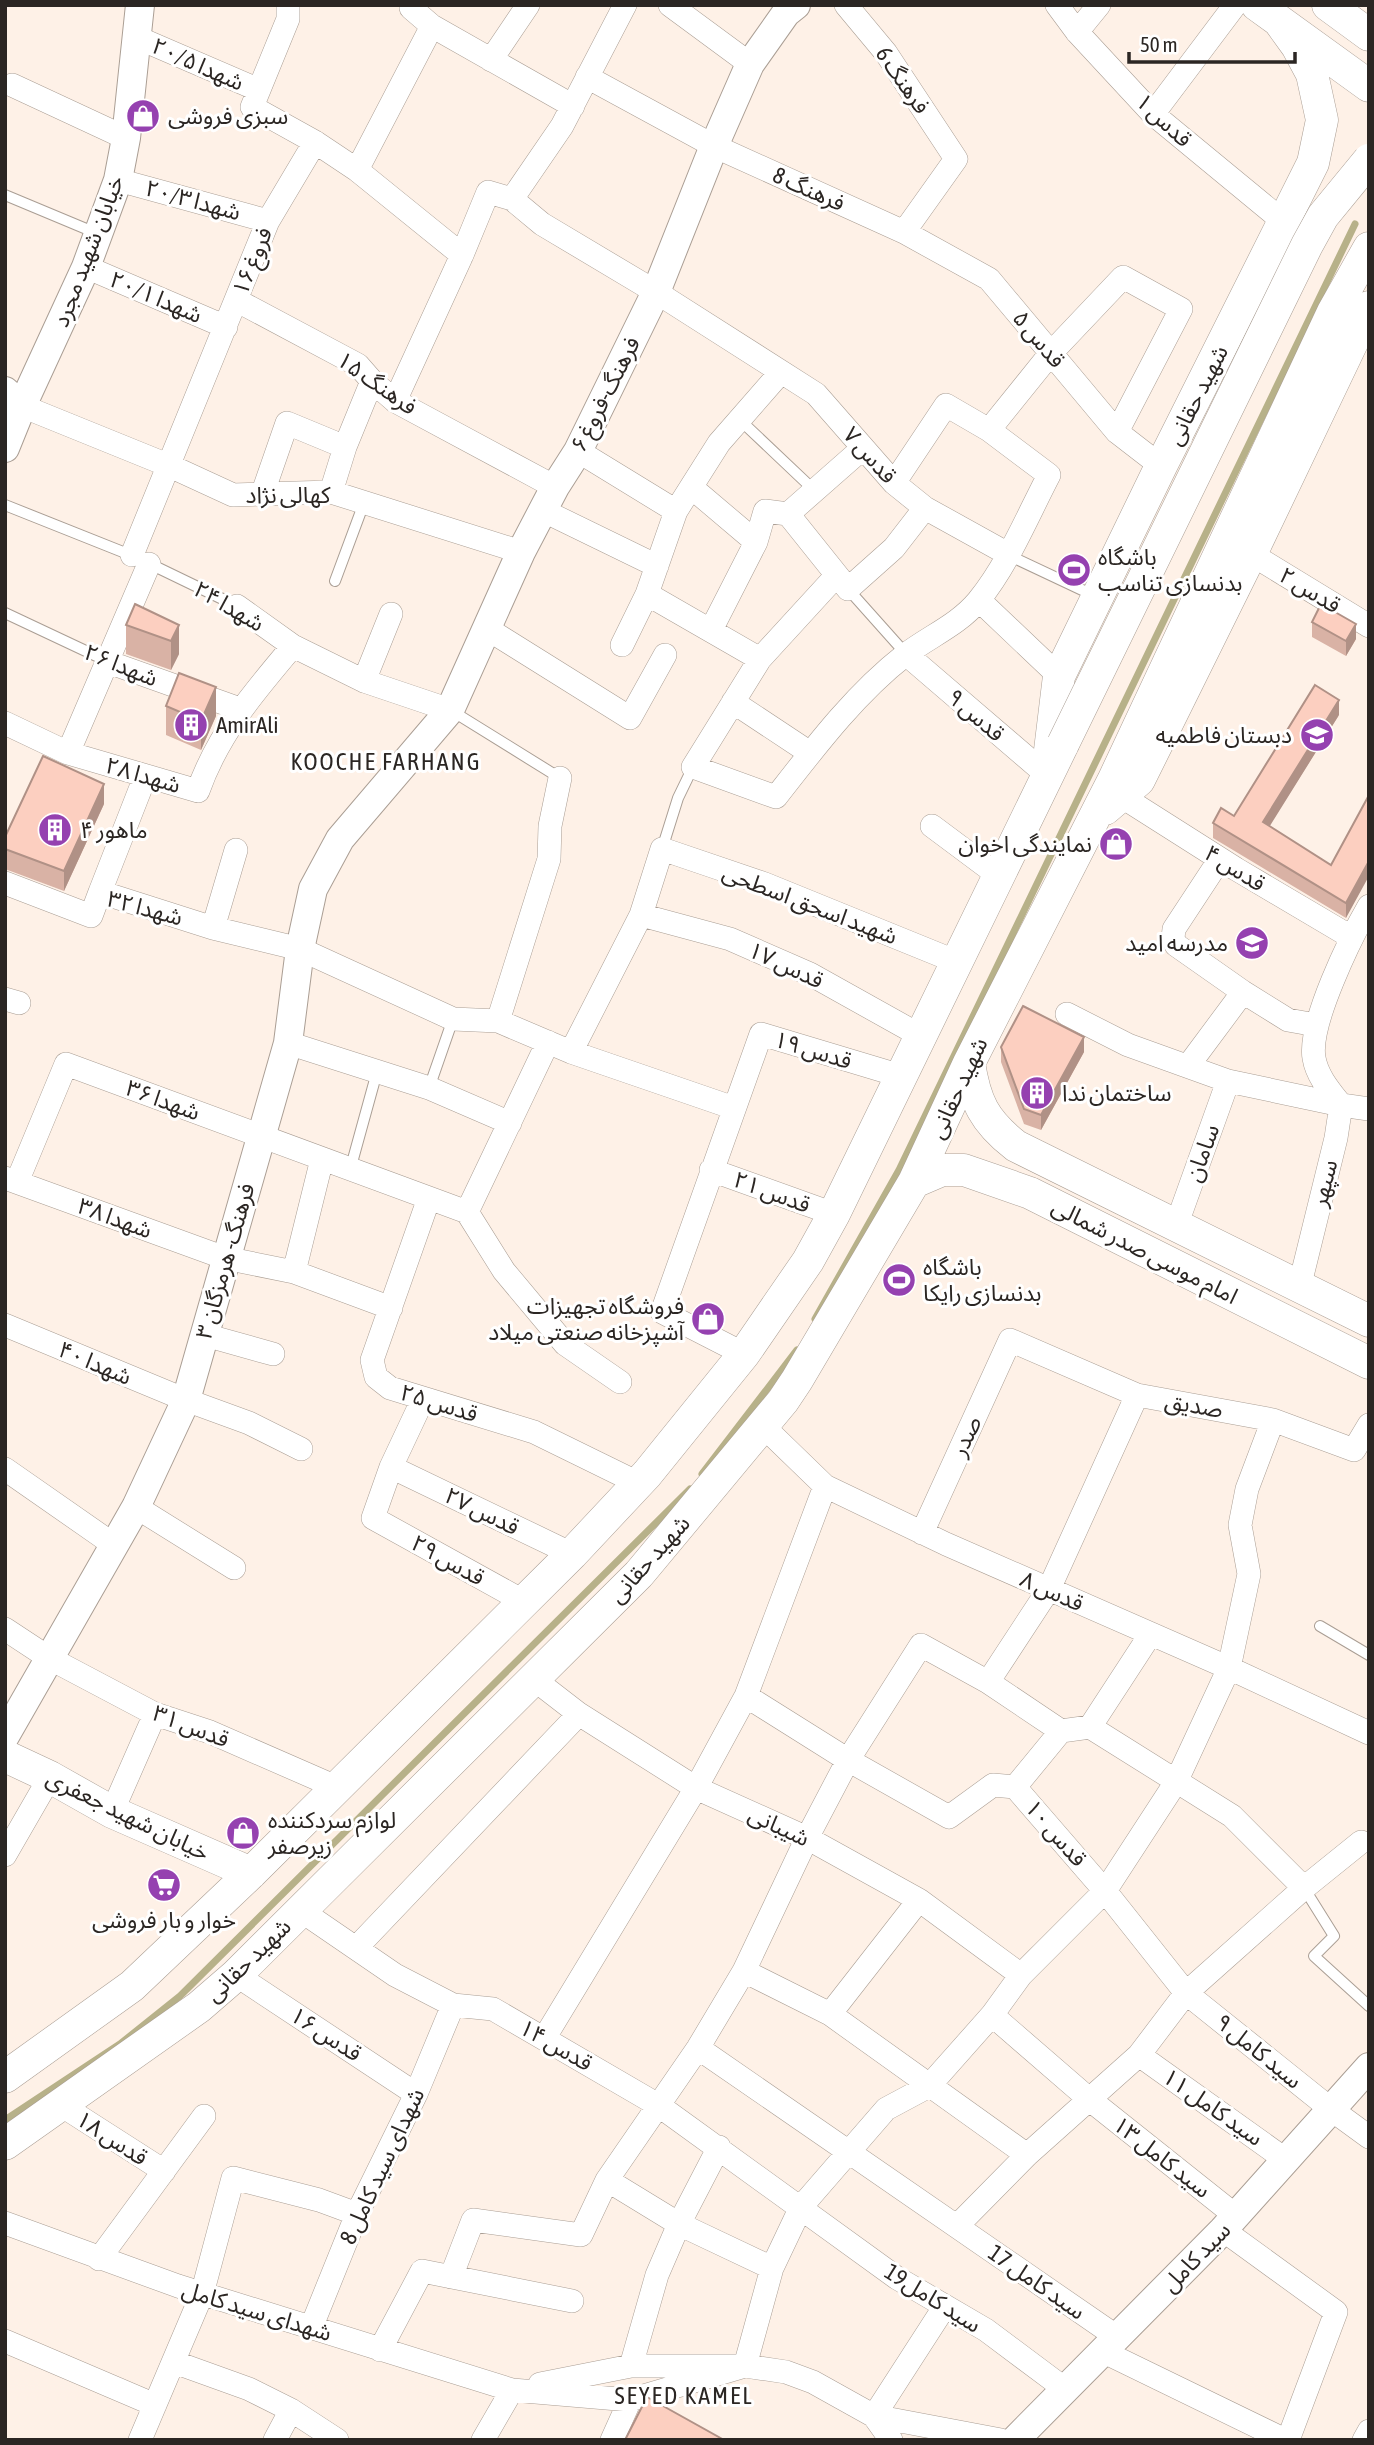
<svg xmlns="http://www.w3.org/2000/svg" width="1374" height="2445" viewBox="0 0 1374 2445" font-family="'Asap Condensed','Noto Sans Arabic',sans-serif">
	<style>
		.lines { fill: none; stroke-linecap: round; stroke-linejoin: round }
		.stream { stroke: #b7b189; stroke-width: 7 }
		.service-casing { stroke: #aa9e94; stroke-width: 12 }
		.minor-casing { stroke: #aa9e94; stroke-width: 24 }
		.tertiary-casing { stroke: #aa9e94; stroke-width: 30 }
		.secondary-casing { stroke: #aa9e94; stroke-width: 33 }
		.service { stroke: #fff; stroke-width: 10 }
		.minor { stroke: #fff; stroke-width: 23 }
		.tertiary { stroke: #fff; stroke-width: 28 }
		.secondary { stroke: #fff; stroke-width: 32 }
		.secondary-bridge-casing { stroke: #aa9e94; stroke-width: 33; stroke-linecap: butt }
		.secondary-bridge { stroke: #fff; stroke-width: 32 }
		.wall { fill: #d9b2a5 }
		.shaded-wall { fill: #b09186 }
		.building { fill: #fccfc0; stroke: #b09186; stroke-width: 2 }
		.labels { text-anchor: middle; stroke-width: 6; stroke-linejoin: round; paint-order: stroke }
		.street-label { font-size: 23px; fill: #2b2623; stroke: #fff }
		.poi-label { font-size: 23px; fill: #2b2623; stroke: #fff; text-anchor: start }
		.neighbourhood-label { font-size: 24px; letter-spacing: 2px; fill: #2b2623; stroke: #fff }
	</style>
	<rect width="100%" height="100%" fill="#fef1e7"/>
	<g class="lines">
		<path class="stream" d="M815,1319L899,1170L1355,224
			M702,1474L797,1350
			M5,2120L120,2044L180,1996L690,1489"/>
		<g class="service-casing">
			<path id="service" d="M5,195L96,233
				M740,420L815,491
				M5,505L133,556
				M1008,555L1095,596
				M148,563L237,606
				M335,581L364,503
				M848,589L906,654
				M5,613L107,661
				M452,711L560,778
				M662,849L678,798L693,767
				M429,1088L453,1019
				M350,1170L377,1072
				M1320,1626L1369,1655
				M1304,1888L1334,1936L1314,1956L1369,2006"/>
		</g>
		<g class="minor-casing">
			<path id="minor" d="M413,5L411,8L432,26
				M670,5L750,64
				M846,5L886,53L956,159L904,232
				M1057,5L1077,32L1153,114L1284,222
				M1077,32L1099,5
				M136,37L259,90
				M491,60L528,5
				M587,77L714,146L904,232L989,279L1117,432L1161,466
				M12,85L126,138
				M1153,114L1235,5
				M315,142L357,170L462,255L488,192L512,199L562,126L625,5
				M357,170L432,26L573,106
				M118,180L268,221
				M512,199L542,224L656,292L816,394L894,483L925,508L1008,554
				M86,267L226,327
				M236,300L358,365L372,381L395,401L555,487
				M395,401L462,255
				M22,406L170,466L233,495L331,492L521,552
				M989,430L1051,353L1123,277L1181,309L1117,432
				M863,448L788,514L848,589L894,548L925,508
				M578,451L676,511
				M691,487L756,542
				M331,492L345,447L372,381
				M262,495L287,423L345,447
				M542,510L657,566
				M1251,554L1369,626
				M132,555L268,221L315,142L252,107L288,19V5
				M836,576L760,659L693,767L776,797C815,747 855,694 905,655C930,636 958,625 978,601C1008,564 1027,517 1049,475L989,430L946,405L894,483
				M647,594L760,659
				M979,600L1059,676
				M237,606L293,646L364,681L450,710
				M486,628L630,718L665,655
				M711,630L756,542L765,511L788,514
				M622,645L647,594L676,511L719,443L781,372
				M906,654L1047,775
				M108,662L240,709
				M364,681L391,614
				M733,702L810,753
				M5,723L68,753L198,791C218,734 254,692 293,646
				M68,753L149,564
				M1121,796L1236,869L1351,937
				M932,826L999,876
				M1220,859L1174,929L1173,938L1176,945L1243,992L1288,1020L1316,1025
				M5,883L91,916L100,892L213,928L300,949L453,1019L498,1021L571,1052L734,1108
				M100,892L145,777
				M641,915L730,939L810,974L921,1036
				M213,928L236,850
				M5,999L19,1003
				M1067,1014L1128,1045L1228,1081L1341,1105
				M498,1021L549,859L550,826L560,778
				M288,1043L429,1088L510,1123
				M571,1052L641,915L662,849L765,884L957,962
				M1188,1066L1243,992
				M1341,1105C1330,1091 1317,1076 1314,1058C1308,1024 1351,937 1369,906
				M711,1170L834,1214
				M5,1178L225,1258L294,1272L391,1308
				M17,1182L66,1064L467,1212L504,1271L565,1344L620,1382
				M429,1198L372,1360L376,1377L390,1388L534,1432L638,1483
				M467,1212L548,1042
				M1176,1226L1228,1081
				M294,1272L322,1159
				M1299,1288L1336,1138L1341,1105L1369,1109
				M5,1325L186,1400L249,1423L301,1449
				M205,1335L273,1354
				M744,1354L662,1312L761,1034L901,1076
				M423,1399L391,1467L373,1518L523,1601
				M762,1425L825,1486L946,1544L1229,1668L1369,1733
				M391,1467L572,1554
				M5,1469L114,1545
				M136,1507L234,1568
				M922,1533L1010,1340L1137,1395L1273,1420L1354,1450L1369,1425
				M5,1629L49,1658L155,1714L210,1732L336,1787
				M535,1680L579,1714L696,1788L807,1838L919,1900L1021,1975
				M988,1682L1049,1589L1137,1395
				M746,1696L848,1760L949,1817L993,1785L1015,1787L1105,1891L1186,1993L1332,2110L1369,2137
				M1090,1727L1150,1635
				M1015,1787L1061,1731L1090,1727L1232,1816L1304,1888
				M112,1812L155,1714
				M5,1855L50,1777
				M300,1910L395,1975L453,2005L493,2009L658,2105L897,2278L986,2330L1065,2389
				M357,1947L579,1714
				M744,1971L830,2014L1027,2155
				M236,1975L416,2094
				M830,2014L919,1900
				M992,2015L1089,2099L1236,2216
				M545,2037L696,1788L746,1696L825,1486
				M698,2048L1117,2337
				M1139,2055L1286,2160
				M61,2105L164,2171
				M607,2180L679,2224L772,2268
				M5,2223L178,2286L512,2390L630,2400L745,2366
				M957,2226L1027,2155L1139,2055L1186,1993L1304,1888L1361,1842
				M1223,2230L1336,2312L1288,2440
				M99,2259L204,2116
				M451,2277L473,2220L581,2235L607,2180L698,2048L744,1971L807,1838L848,1760L921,1645L988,1682L1061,1731
				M311,2328L357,2214L416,2094L453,2005
				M5,2341L155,2405
				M380,2350L422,2271L572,2301
				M1102,2351L1285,2440
				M174,2362L249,2389L291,2410L337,2440
				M631,2366L657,2275L679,2224L719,2147
				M745,2366L772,2268L801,2207L886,2109L929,2086L992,2015L1021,1975L1105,1891L1176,1782L1229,1668L1249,1574L1240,1525L1247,1489L1273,1420
				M540,2384L631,2366H745L786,2372L813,2382L874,2416L1001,2440
				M874,2416L945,2306
				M874,2416L891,2440
				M140,2440L202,2294L233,2178L319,2200L357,2214
				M275,2440L291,2410
				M483,2440L512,2390
				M612,2440L630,2400
				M1364,2440L1369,2431"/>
		</g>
		<g class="tertiary-casing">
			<path id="tertiary" d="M5,391L22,406L5,448
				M22,406L86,267L118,180L126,138L140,5
				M5,1736L136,1507L186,1400L288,1043L300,949L313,889L340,839L450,710L521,552L555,487L578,451L656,292L714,146L750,64L786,13L796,5
				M1015,2440L1223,2230L1369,2067"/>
		</g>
		<g class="secondary-casing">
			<path id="secondary" d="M1257,5L1369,86
				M1328,5L1369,35
				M1048,767L1059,676L1161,466L1313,163L1322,120L1312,74L1297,46L1279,21
				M1105,809L1139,780L1251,554L1369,307
				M969,1063C975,1102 984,1121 1016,1146L1369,1321
				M914,1182L942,1170H964L1030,1193L1369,1363
				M5,1756L50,1777L112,1812L251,1873
				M5,2077L132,1986L251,1873L572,1554L647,1474L744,1354L808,1261L834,1214L1063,744
				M5,2144L199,2007L236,1975L639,1574L783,1401L797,1380L914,1182L969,1063L1114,779L1333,312L1369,248"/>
		</g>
		<use href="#service" class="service"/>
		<use href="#minor" class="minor"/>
		<use href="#tertiary" class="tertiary"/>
		<use href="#secondary" class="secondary"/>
		<g class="secondary-bridge-casing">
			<path id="secondary-bridge" d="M1063,744L1307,245L1323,216L1369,160"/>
		</g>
		<use href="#secondary-bridge" class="secondary-bridge"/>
	</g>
	<path class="wall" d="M1312,622L1356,639L1346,656L1312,637Z
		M126,625H179V654L171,670L126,654Z
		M166,706L216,716L201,750L166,735Z
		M1339,715L1269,826L1331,865L1369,795L1346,918L1213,838V823L1234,816Z
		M104,804L64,891L5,869V837Z
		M1001,1047L1084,1052L1041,1130L1024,1124L1001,1062Z"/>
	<path class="shaded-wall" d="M1356,624V639L1346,656V641Z
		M179,625V654L171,670V641Z
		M216,687V716L201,750V721Z
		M1339,700V715L1263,837V822Z
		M104,784V804L64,891V871Z
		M1369,861V876L1346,918V903Z
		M1084,1037V1052L1041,1130V1115Z"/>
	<path class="building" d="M135,604L179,625L171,641L126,625Z
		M1321,604L1356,624L1346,641L1312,622Z
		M179,673L216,687L201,721L166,706Z
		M1315,685L1339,700L1263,822L1331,865L1369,795V861L1346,903L1213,823L1221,808L1234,816Z
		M43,756L104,784L64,871L5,849V837Z
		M1023,1006L1084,1037L1041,1115L1024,1109L1001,1047Z
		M647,2397L724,2440H625Z"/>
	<defs>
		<g id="shop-disc" transform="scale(1.75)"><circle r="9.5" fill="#9541b0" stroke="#fff"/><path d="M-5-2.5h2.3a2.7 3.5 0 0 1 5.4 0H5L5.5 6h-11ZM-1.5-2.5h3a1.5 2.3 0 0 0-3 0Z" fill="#fff"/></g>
		<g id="stadium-disc" transform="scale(1.75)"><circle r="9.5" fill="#9541b0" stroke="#fff"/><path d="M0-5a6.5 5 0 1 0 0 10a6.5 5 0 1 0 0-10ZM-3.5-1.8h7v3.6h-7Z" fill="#fff"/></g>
		<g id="building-disc" transform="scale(1.75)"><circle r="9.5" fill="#9541b0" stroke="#fff"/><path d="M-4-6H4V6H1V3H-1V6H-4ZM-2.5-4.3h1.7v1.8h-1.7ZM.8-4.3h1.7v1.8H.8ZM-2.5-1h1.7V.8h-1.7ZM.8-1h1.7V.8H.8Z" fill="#fff"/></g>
		<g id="school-disc" transform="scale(1.75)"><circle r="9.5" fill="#9541b0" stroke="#fff"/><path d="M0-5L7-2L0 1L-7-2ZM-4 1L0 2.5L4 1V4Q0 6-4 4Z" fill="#fff"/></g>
		<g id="supermarket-disc" transform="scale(1.75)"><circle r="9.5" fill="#9541b0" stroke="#fff"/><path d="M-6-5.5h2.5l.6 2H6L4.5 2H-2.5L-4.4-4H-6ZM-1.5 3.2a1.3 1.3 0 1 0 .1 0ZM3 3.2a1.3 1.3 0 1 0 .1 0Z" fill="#fff"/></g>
	</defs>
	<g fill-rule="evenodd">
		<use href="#shop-disc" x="143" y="116"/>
		<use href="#stadium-disc" x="1074" y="570"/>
		<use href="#building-disc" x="191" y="725"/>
		<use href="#school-disc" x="1317" y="735"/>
		<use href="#building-disc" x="55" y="830"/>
		<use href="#shop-disc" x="1116" y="844"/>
		<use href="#school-disc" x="1252" y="943"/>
		<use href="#building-disc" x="1037" y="1093"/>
		<use href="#stadium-disc" x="899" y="1280"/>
		<use href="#shop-disc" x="708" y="1319"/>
		<use href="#shop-disc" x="243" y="1833"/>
		<use href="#supermarket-disc" x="164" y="1885"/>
	</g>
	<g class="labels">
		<g class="street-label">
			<text transform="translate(198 64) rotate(24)" y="8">شهدا ۲۰/۵</text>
			<text transform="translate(903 80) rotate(55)" y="8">فرهنگ 6</text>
			<text transform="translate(1164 120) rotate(43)" y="8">قدس ۱</text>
			<text transform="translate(809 189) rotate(24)" y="8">فرهنگ 8</text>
			<text transform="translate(193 200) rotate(15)" y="8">شهدا ۲۰/۳</text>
			<text transform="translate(88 251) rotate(-69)" y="8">خیابان شهید مجرد</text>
			<text transform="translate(252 261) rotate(-68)" y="8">فروغ ۱۶</text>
			<text transform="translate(156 297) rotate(23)" y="8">شهدا ۲۰/۱</text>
			<text transform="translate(1039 339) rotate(50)" y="8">قدس ۵</text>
			<text transform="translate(377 383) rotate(35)" y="8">فرهنگ ۱۵</text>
			<text transform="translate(605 394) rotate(-63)" y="8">فرهنگ-فروغ ۶</text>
			<text transform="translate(1197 395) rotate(-63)" y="8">شهید حقانی</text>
			<text transform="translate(870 455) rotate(48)" y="8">قدس ۷</text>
			<text x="288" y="503">کهالی نژاد</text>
			<text transform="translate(1310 590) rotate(31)" y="8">قدس ۲</text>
			<text transform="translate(229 606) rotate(30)" y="8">شهدا ۲۴</text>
			<text transform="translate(121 665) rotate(22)" y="8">شهدا ۲۶</text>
			<text transform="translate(976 715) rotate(41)" y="8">قدس ۹</text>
			<text transform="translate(143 775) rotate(16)" y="8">شهدا ۲۸</text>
			<text transform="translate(1235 868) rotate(32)" y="8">قدس ۴</text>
			<text transform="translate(810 904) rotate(21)" y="8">شهید اسحق اسطحی</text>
			<text transform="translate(145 908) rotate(15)" y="8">شهدا ۳۲</text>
			<text transform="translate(786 965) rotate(25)" y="8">قدس ۱۷</text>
			<text transform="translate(813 1050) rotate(17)" y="8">قدس ۱۹</text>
			<text transform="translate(958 1088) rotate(-65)" y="8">شهید حقانی</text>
			<text transform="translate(163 1100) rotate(20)" y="8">شهدا ۳۶</text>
			<text transform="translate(1202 1153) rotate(-70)" y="8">سامان</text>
			<text transform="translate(1324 1183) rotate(-76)" y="8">سپهر</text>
			<text transform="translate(772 1192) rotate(20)" y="8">قدس ۲۱</text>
			<text transform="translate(115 1218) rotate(20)" y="8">شهدا ۳۸</text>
			<text transform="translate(1145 1251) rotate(27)" y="8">امام موسی صدر شمالی</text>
			<text transform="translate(225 1261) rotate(-74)" y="8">فرهنگ- هرمزگان ۳</text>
			<text transform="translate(95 1363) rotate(23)" y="8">شهدا ۴۰</text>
			<text transform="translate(439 1403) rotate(17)" y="8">قدس ۲۵</text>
			<text transform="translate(1194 1405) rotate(10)" y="8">صدیق</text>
			<text transform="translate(966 1436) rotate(-65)" y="8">صدر</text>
			<text transform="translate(482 1511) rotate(26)" y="8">قدس ۲۷</text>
			<text transform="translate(649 1559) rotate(-48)" y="8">شهید حقانی</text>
			<text transform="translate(448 1560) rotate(29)" y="8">قدس ۲۹</text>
			<text transform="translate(1052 1591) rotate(24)" y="8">قدس ۸</text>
			<text transform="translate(191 1726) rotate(21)" y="8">قدس ۳۱</text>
			<text transform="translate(128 1815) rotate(26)" y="8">خیابان شهید جعفری</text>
			<text transform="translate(779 1826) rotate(25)" y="8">شیبانی</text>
			<text transform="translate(1056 1833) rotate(49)" y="8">قدس ۱۰</text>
			<text transform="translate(248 1960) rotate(-44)" y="8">شهید حقانی</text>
			<text transform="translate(326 2034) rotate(33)" y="8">قدس ۱۶</text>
			<text transform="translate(556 2045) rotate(30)" y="8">قدس ۱۴</text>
			<text transform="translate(1259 2051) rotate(39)" y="8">سید کامل ۹</text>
			<text transform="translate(1213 2107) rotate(35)" y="8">سید کامل ۱۱</text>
			<text transform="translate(112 2138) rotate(33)" y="8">قدس ۱۸</text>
			<text transform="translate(1162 2157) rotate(38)" y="8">سید کامل ۱۳</text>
			<text transform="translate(382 2166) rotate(-65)" y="8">شهدای سید کامل 8</text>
			<text transform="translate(1196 2257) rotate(-46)" y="8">سید کامل</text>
			<text transform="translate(1037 2282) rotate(35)" y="8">سید کامل 17</text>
			<text transform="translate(933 2298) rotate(32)" y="8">سید کامل19</text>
			<text transform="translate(257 2311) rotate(17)" y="8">شهدای سید کامل</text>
		</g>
		<g class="poi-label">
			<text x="168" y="124">سبزی فروشی</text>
			<text x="1098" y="565">باشگاه<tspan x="1098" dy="26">بدنسازی تناسب</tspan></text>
			<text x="216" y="733">AmirAli</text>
			<text x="1292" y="743" text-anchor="end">دبستان فاطمیه</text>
			<text x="80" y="838">ماهور ۴</text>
			<text x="1092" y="852" text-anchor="end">نمایندگی اخوان</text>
			<text x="1228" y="951" text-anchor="end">مدرسه امید</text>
			<text x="1062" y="1101">ساختمان ندا</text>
			<text x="923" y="1275">باشگاه<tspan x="923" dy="26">بدنسازی رایکا</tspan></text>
			<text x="684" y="1314" text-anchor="end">فروشگاه تجهیزات<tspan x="684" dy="26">آشپزخانه صنعتی میلاد</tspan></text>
			<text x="268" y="1828">لوازم سردکننده<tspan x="268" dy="26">زیرصفر</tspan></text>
			<text x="164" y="1928" text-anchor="middle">خوار و بار فروشی</text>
		</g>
		<g class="neighbourhood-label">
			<text x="386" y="770">KOOCHE FARHANG</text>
			<text x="684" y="2404">SEYED KAMEL</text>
		</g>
	</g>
	<rect width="1374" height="2445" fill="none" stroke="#2b2623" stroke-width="14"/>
	<path d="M1129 52v10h166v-10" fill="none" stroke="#2b2623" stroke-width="3.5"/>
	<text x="1140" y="52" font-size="21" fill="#2b2623" stroke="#ffffff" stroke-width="5" paint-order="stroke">50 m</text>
</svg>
